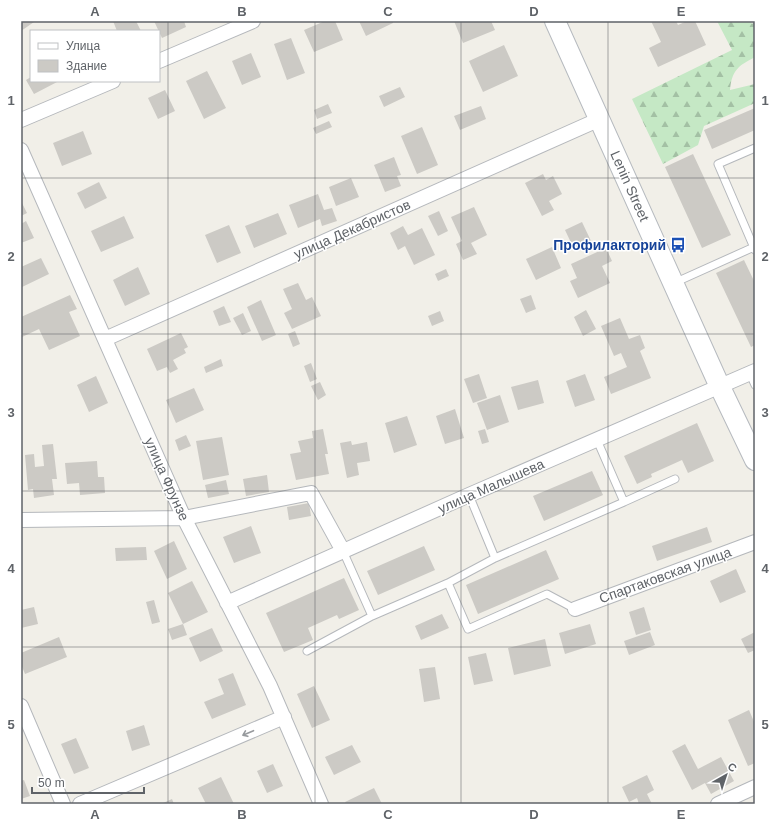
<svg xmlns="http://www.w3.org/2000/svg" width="776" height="825" viewBox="0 0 776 825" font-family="Arial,sans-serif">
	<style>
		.forest { fill: url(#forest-firs) }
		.building { fill: #cccac5 }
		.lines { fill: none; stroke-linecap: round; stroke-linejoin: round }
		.service-casing { stroke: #b5b8bc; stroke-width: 9 }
		.minor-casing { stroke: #b5b8bc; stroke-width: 16 }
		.secondary-casing { stroke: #b6babf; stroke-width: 22 }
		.service { stroke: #fff; stroke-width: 7 }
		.minor { stroke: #fff; stroke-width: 14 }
		.secondary { stroke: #fff; stroke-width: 20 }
		.oneway { stroke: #979a9d }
		.grid { fill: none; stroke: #5f6368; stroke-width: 1; stroke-opacity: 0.55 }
		.labels { text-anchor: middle; stroke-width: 3; stroke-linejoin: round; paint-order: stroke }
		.street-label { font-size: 14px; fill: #5f6368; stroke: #fff }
		.transit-label { font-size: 14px; font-weight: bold; fill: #164399; stroke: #fff; text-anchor: end }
		.neatline { fill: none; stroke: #5f6368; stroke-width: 1.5 }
		.grid-label { font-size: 13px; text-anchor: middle; font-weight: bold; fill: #5f6368 }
	</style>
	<defs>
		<pattern id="forest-firs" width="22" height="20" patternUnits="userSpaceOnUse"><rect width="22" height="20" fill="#c5e8c5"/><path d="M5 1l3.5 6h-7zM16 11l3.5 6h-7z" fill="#a3c0a4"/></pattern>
	</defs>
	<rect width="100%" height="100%" fill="#f1efe8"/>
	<path class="forest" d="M717,21H750L752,24L755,21V57C738,66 732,70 730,90L755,84V103L704,126L698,145L663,164L632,99L732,50Z"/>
	<path class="building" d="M21,21H33L34,22L21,31Z
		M113,21H136L141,31H117Z
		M154,21H184L186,27L162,38Z
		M325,21H335L343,40L314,52L304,30Z
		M359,21H393V23L366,36Z
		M454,21H491L495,30L463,43Z
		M651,21H676L678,25L687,21H695L706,45L658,67L649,48L661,42Z
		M291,38L305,73L287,80L274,44Z
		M504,45L518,76L483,92L469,61Z
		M251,53L261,77L242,85L232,61Z
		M207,71L226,108L204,119L186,81Z
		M31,77V81H59L34,94L26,80Z
		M400,87L405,97L384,107L379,96Z
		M165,90L175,111L158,119L148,98Z
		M328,104L332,113L317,119L314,110Z
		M481,106L486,119L460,130L454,116Z
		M755,108V130L712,149L704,130Z
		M329,121L332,127L316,134L313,128Z
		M422,127L438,165L417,174L401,136Z
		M83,131L92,154L62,166L53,143Z
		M693,154L731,235L702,248L665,167Z
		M394,157L401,175L397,176L401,186L385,192L374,165Z
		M543,174L546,180L553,176L562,194L549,201L554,210L542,216L525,183Z
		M351,178L359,197L336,206L329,187Z
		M99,182L107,198L85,209L77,193Z
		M318,194L324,210L332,208L337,221L322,226L320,219L298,228L289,205Z
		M21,201L27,213L21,216Z
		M474,207L487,235L471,243L477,254L463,260L456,244L462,241L451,217Z
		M439,211L448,231L438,236L428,216Z
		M278,213L287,234L254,248L245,226Z
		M124,216L134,238L101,252L91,231Z
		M26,221L34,238L21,243V224Z
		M582,222L591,241L574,249L565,230Z
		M229,225L241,253L217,263L205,235Z
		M403,226L408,235L422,228L435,255L414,265L405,246L398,250L390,233Z
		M552,247L561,268L536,280L526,259Z
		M606,248L612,261L602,266L610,283L578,298L570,281L577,278L571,264Z
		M41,258L49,274L22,287L21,267Z
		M744,260L755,283V345L751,347L716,273Z
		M138,267L150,294L125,306L113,280Z
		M446,269L449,276L438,281L435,274Z
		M298,283L306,300L312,297L321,316L292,329L284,313L292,309L283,289Z
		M70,295L77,309L69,312L80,336L49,350L39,329L22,337L21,334V317Z
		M531,295L536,309L526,313L520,299Z
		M261,300L276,335L262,341L247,307Z
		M224,306L231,322L219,326L213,311Z
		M586,310L596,329L583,336L574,317Z
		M440,311L444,321L432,326L428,316Z
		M243,313L251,331L242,335L233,318Z
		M620,318L629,339L640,335L645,348L640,351L651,378L611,394L604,377L627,367L621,353L614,356L601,326Z
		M295,331L300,344L293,347L288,334Z
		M181,333L188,347L184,349L186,353L173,360L178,369L170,373L167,367L157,371L147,349Z
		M221,359L223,366L206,373L204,367Z
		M311,363L317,379L310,382L304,366Z
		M479,374L487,398L473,403L464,379Z
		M585,374L595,400L575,407L566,381Z
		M96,376L108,403L89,412L77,385Z
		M538,380L544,403L518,410L511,387Z
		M320,382L326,395L318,400L311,386Z
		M194,388L204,410L176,423L166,400Z
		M500,395L509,422L487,430L477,403Z
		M455,409L464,438L445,444L436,416Z
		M407,416L417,445L394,453L385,423Z
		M697,423L714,461L688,473L682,460L651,474L652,477L637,484L624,456Z
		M323,429L328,454H325L329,474L296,480L290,454L301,452L298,441L313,438L312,431Z
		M485,429L489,442L482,444L478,431Z
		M186,435L191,446L179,451L175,440Z
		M222,437L229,475L203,480L196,441Z
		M351,441L352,445L367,442L370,461L357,463L359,475L347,478L340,443Z
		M53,444L57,479H52L54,495L34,498L33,489L28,490L25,455L34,454L35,467L44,466L42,445Z
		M97,461L98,477H104L105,493L80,495L79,483L67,484L65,463Z
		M592,471L603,495L544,521L533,496Z
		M267,475L269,492L246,496L243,479Z
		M226,480L229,494L208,498L205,485Z
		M309,503L311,516L289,520L287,507Z
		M251,526L261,553L234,563L223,537Z
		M707,527L712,542L657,561L652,546Z
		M174,541L187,569L167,579L154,551Z
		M424,546L435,570L378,595L367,571Z
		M146,547L147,560L116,561L115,548Z
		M546,550L559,579L478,614L466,585Z
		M736,569L746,592L720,603L710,581Z
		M344,578L359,610L339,619L337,615L308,628L313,640L284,652L266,613Z
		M192,581L208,612L183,624L187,635L172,640L168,629L183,624L168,593Z
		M154,600L160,622L152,624L146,602Z
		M34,607L38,624L21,628V610Z
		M644,607L651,630L636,635L629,612Z
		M442,614L449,628L421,640L415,626Z
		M590,624L596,644L565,654L559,633Z
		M212,628L223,651L200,662L189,638Z
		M650,632L655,645L629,655L624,641Z
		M755,632V650L748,653L741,639Z
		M59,637L67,657L25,674L21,664V653Z
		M545,639L551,666L514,675L508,648Z
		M486,653L493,681L474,685L468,657Z
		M435,667L440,699L424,702L419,669Z
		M233,673L246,705L212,719L204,702L224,694L218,679Z
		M314,686L330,720L312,728L297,694Z
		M749,710L755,724V763L748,766L728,720Z
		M144,725L150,745L132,751L126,731Z
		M76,738L89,768L74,774L61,744Z
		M685,744L698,769L721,757L734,781L711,794L705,783L692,790L672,751Z
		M352,745L361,762L334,775L325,757Z
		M273,764L283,786L267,793L257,771Z
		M647,775L654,790L647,794L652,804H639L637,798L629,802L622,787Z
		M221,777L234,804H206L198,788Z
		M24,780L30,796L21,799V781Z
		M374,788L382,804H346L345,802Z
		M172,799L174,804H161Z"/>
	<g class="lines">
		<g class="service-casing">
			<path id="service" d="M755,148L718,164L755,250
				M674,283L754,247
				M750,374L755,385
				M597,440L624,502L675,479
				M469,495L495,558
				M343,551L372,616L448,583L468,629L547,594L575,609
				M448,583L495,558L624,502
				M307,651L372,616"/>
		</g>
		<g class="minor-casing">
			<path id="minor" d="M159,61L253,21
				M21,120L113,81
				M21,150L184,518L270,686L321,804
				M105,339L600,119
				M21,520L184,518L311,493L343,551
				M227,603L469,495L755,371
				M575,609L755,542
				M21,706L63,804
				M80,804L284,717
				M718,804L755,787"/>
		</g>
		<g class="secondary-casing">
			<path id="secondary" d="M555,21L720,387L755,460"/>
		</g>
		<use href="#service" class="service"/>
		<use href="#minor" class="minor"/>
		<use href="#secondary" class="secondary"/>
	</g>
	<defs><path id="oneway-shaft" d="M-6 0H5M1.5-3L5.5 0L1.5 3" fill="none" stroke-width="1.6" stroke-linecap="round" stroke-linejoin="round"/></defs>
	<use class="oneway" href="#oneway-shaft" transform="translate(248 733) rotate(157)"/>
	<path class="grid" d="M168,21V804M315,21V804M461,21V804M608,21V804M21,178H755M21,334H755M21,491H755M21,647H755"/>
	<defs>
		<g id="bus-bare" transform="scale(1.2)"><path d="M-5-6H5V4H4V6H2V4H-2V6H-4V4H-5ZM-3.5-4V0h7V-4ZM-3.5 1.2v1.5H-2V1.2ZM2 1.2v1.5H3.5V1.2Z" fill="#1a4fb4" stroke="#fff" stroke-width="2.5" paint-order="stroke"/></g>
	</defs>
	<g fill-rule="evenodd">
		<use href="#bus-bare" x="678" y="245"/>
	</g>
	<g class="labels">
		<g class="street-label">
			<text transform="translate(630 186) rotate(66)" y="5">Lenin Street</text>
			<text transform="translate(352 229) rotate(-24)" y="5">улица Декабристов</text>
			<text transform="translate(167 479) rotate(66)" y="5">улица Фрунзе</text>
			<text transform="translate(491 486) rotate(-24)" y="5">улица Малышева</text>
			<text transform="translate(665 575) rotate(-20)" y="5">Спартаковская улица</text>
		</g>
		<g class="transit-label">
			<text x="666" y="250">Профилакторий</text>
		</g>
	</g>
	<rect width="776" height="825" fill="none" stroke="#ffffff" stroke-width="44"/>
	<rect x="30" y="30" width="130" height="52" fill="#ffffff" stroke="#bfc1c3"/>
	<rect x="38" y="43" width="20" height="6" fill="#ffffff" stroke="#bfc1c3"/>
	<text x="66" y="50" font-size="12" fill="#5f6368">Улица</text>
	<rect x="38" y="60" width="20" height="12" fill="#cccac5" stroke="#bfc1c3"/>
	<text x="66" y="70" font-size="12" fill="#5f6368">Здание</text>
	<g transform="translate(726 775) rotate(39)" stroke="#ffffff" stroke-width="3" paint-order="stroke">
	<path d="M0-3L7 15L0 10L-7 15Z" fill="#5f6368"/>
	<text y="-6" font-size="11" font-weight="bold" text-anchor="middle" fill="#5f6368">С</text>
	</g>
	<path d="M32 787v6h112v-6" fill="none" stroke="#5f6368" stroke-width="2"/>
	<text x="38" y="787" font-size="12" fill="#5f6368" stroke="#ffffff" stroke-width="3" paint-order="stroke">50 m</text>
	<rect x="22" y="22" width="732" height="781" class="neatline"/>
	<g class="grid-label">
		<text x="95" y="16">A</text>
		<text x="242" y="16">B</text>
		<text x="388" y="16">C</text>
		<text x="534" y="16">D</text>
		<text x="681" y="16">E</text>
		<text x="11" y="105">1</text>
		<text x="765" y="105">1</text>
		<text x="11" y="261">2</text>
		<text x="765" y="261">2</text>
		<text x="11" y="417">3</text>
		<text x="765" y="417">3</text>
		<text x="11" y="573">4</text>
		<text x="765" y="573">4</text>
		<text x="11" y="729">5</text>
		<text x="765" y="729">5</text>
		<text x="95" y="819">A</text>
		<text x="242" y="819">B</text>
		<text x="388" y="819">C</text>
		<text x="534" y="819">D</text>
		<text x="681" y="819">E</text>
	</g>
</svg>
